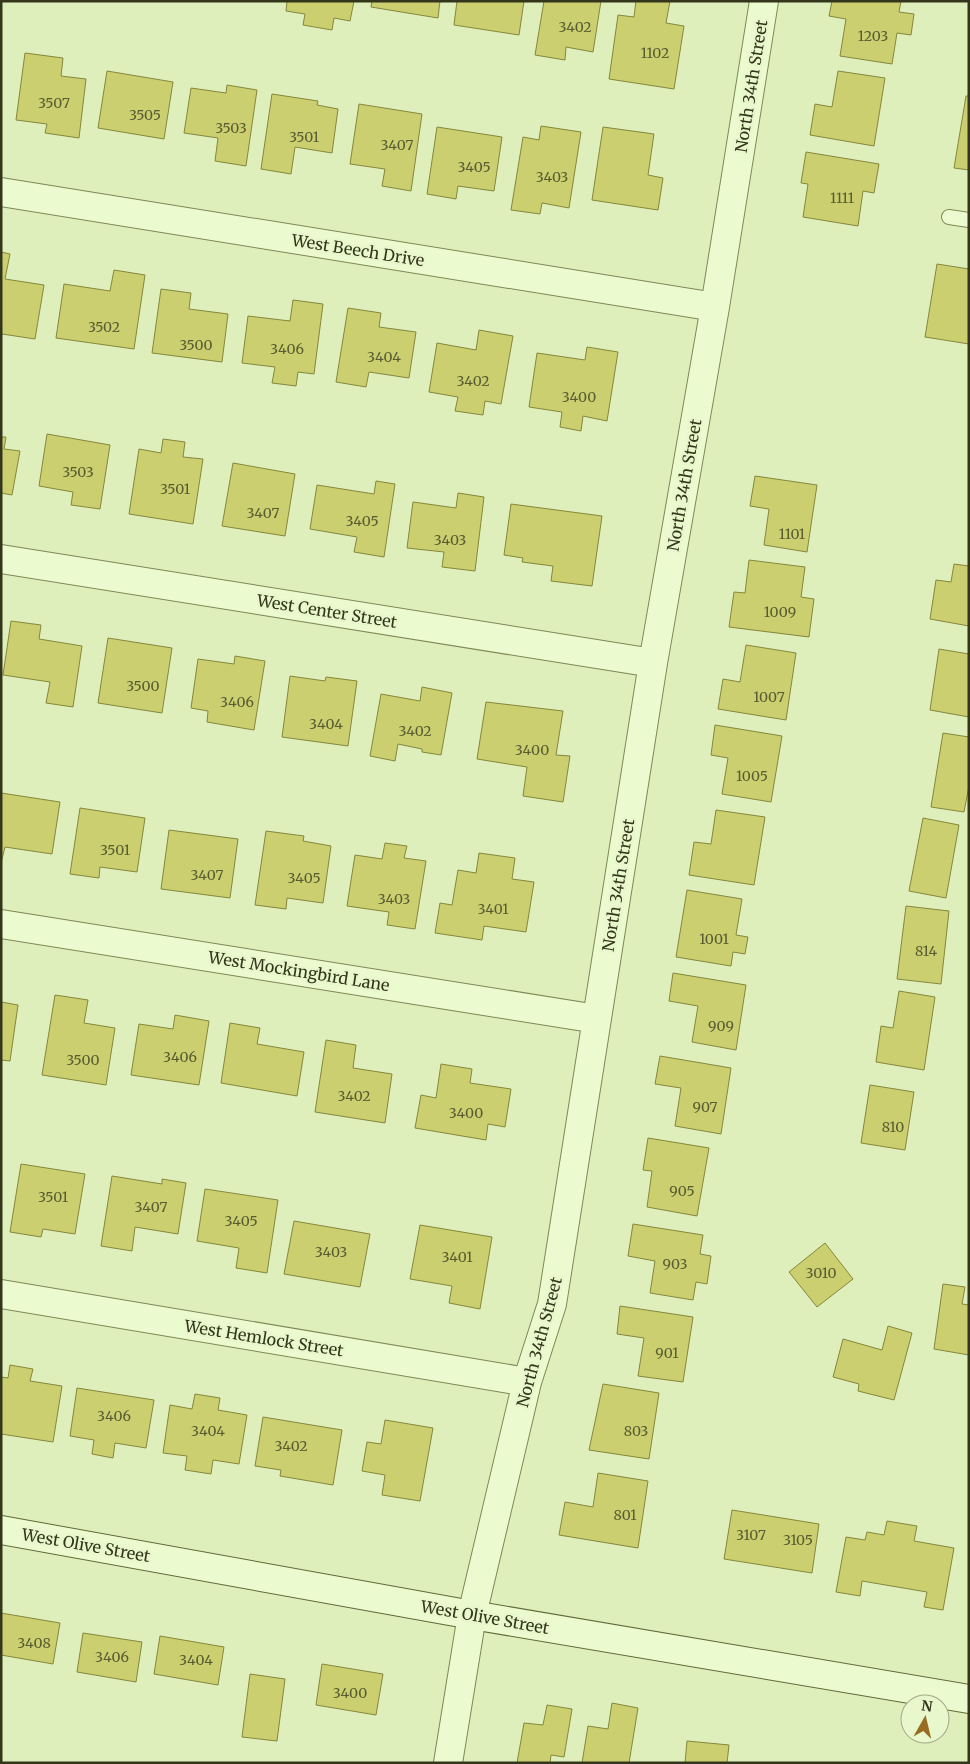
<svg xmlns="http://www.w3.org/2000/svg" width="970" height="1764" viewBox="0 0 970 1764" font-family="Merriweather,serif">
	<style>
		.building { fill: #cbcf70; stroke: #85873a }
		.lines { fill: none; stroke-linecap: round; stroke-linejoin: round }
		.lane-casing { stroke: #7f8755; stroke-width: 16 }
		.street-casing { stroke: #7f8755; stroke-width: 30 }
		.secondary-casing { stroke: #626938; stroke-width: 30 }
		.lane { stroke: #ecfacf; stroke-width: 14 }
		.street { stroke: #ecfacf; stroke-width: 28 }
		.secondary { stroke: #ecfacf; stroke-width: 28 }
		.labels { text-anchor: middle; stroke-width: 5; stroke-linejoin: round; paint-order: stroke }
		.number-label { font-size: 14px; fill: #595c30 }
		.street-label { font-size: 16px; fill: #33361a; stroke: #e8f7cc }
	</style>
	<rect width="100%" height="100%" fill="#deefbc"/>
	<path class="building" d="M287,1H354L350,21L334,18L332,30L303,25L305,14L286,11Z
		M372,1H440L438,18L371,7Z
		M457,1H524L519,35L454,25Z
		M544,1H601L593,52L566,47L565,60L535,55Z
		M636,1H670L666,23L684,26L674,89L609,79L618,15L634,17Z
		M832,1H901L899,12L914,14L911,35L897,33L892,64L840,56L846,19L829,16Z
		M25,53L63,58L61,76L86,79L79,138L45,133L47,124L16,120Z
		M107,71L173,82L164,139L98,128Z
		M838,71L885,78L874,146L810,135L815,104L832,107Z
		M227,85L257,90L246,166L215,161L218,138L184,133L191,88L226,93Z
		M272,94L318,101L317,105L338,109L332,153L295,147L291,174L261,169Z
		M966,96H969V170L954,168Z
		M359,104L422,114L411,191L382,186L385,169L350,164Z
		M541,126L581,132L569,208L542,203L540,214L511,210L523,137L539,140Z
		M437,127L502,137L494,191L458,186L456,199L427,194Z
		M603,127L654,134L648,175L663,178L658,210L592,200Z
		M806,152L879,164L874,193L863,191L858,226L803,217L808,184L801,183Z
		M1,252L10,254L5,279L44,285L35,339L2,334L1,338Z
		M937,264L969,269V344L925,337Z
		M114,270L145,275L134,349L56,338L64,284L110,291Z
		M161,289L191,293L189,309L228,314L222,362L152,353Z
		M293,300L323,304L314,374L298,372L296,386L272,383L275,367L242,363L248,316L290,321Z
		M348,308L381,313L379,327L416,332L409,378L369,372L366,387L336,382Z
		M479,330L513,336L501,404L485,401L483,415L455,411L458,397L429,392L437,343L476,350Z
		M587,347L618,352L607,421L583,416L581,431L560,427L562,412L529,407L537,353L585,360Z
		M47,434L110,445L100,509L71,505L73,492L39,486Z
		M1,437H6L4,449L20,451L12,495L1,493Z
		M163,439L185,442L183,457L203,459L193,524L129,514L139,449L161,453Z
		M233,463L295,474L285,536L222,526Z
		M755,476L817,485L807,552L764,545L769,509L750,506Z
		M376,481L395,484L384,557L354,552L357,537L310,529L317,485L374,494Z
		M458,493L484,497L475,571L442,567L444,552L407,548L413,502L456,508Z
		M511,504L602,516L592,586L551,581L553,566L522,562L523,558L504,555Z
		M749,560L805,567L801,597L814,599L809,637L729,627L734,592L745,593Z
		M954,564L969,566V626L930,619L936,580L951,582Z
		M11,621L41,625L39,639L82,646L73,707L46,703L50,682L3,675Z
		M108,638L172,648L162,713L98,703Z
		M746,645L796,653L786,720L718,709L723,679L740,682Z
		M939,649L969,654V717L930,710Z
		M235,656L265,661L254,730L207,722L208,711L191,708L198,659L234,664Z
		M290,676L325,681L326,677L357,681L348,746L282,737Z
		M422,687L452,693L441,755L422,752V749L398,744L395,761L370,756L381,694L420,701Z
		M486,702L563,711L556,755L570,756L563,802L523,796L527,767L477,759Z
		M715,725L782,736L771,802L722,794L728,758L711,755Z
		M943,733L969,737V786L964,812L931,807Z
		M1,793L60,802L52,854L5,847L1,863Z
		M80,808L145,818L137,872L100,867L99,878L70,874Z
		M716,810L765,817L754,885L689,875L694,842L711,844Z
		M923,818L959,825L946,898L909,891Z
		M169,830L238,839L230,898L161,889Z
		M266,831L304,836L303,841L331,846L323,903L287,898L286,909L255,905Z
		M385,843L407,846L404,858L426,861L415,929L387,925L389,912L347,906L355,855L382,859Z
		M479,853L515,858L512,879L534,882L526,932L484,926L482,940L435,933L440,903L452,905L458,870L476,873Z
		M687,890L742,899L736,935L748,937L745,954L733,952L731,966L676,957Z
		M906,906L949,911L941,984L897,979Z
		M673,973L746,985L736,1050L692,1042L698,1006L669,1001Z
		M899,991L935,997L924,1070L876,1062L881,1026L893,1028Z
		M55,995L88,1000L84,1023L115,1028L106,1085L42,1075Z
		M1,1002L18,1005L10,1061L1,1060Z
		M175,1015L209,1021L199,1085L131,1075L139,1024L173,1029Z
		M230,1023L260,1028L257,1044L304,1052L297,1096L221,1083Z
		M326,1040L356,1045L353,1068L392,1074L385,1123L315,1112Z
		M660,1056L731,1068L721,1134L675,1126L681,1088L655,1084Z
		M441,1064L472,1069L470,1083L511,1089L505,1127L488,1124L486,1140L415,1128L421,1095L436,1098Z
		M870,1085L914,1092L905,1150L861,1143Z
		M648,1138L709,1148L697,1216L647,1207L652,1171L643,1170Z
		M21,1164L85,1174L75,1234L43,1229L41,1237L10,1232Z
		M112,1176L162,1184V1179L186,1183L178,1234L135,1227L132,1251L101,1246Z
		M205,1189L278,1200L267,1273L236,1268L239,1248L197,1241Z
		M294,1221L370,1234L360,1287L284,1274Z
		M633,1224L703,1235L700,1254L711,1256L707,1284L696,1282L693,1300L650,1293L655,1261L628,1256Z
		M420,1225L492,1237L480,1309L449,1303L452,1286L410,1279Z
		M825,1243L853,1279L817,1307L789,1272Z
		M943,1284L965,1287L962,1304L969,1305V1355L934,1349Z
		M620,1306L693,1317L683,1382L638,1376L644,1338L617,1334Z
		M888,1326L912,1333L894,1400L858,1391L859,1384L833,1377L843,1339L882,1350Z
		M10,1365L33,1369L30,1381L62,1386L53,1442L1,1434V1377L8,1378Z
		M603,1384L659,1393L649,1459L589,1450Z
		M77,1388L154,1400L146,1448L115,1443L113,1458L92,1454L94,1440L70,1436Z
		M195,1394L220,1398L218,1410L247,1415L239,1464L213,1460L211,1474L185,1470L187,1456L163,1453L170,1405L192,1409Z
		M263,1417L342,1430L333,1485L280,1476L281,1470L255,1466Z
		M385,1420L433,1428L420,1501L382,1495L385,1475L362,1471L367,1442L381,1444Z
		M598,1473L648,1481L638,1548L559,1535L565,1502L593,1507Z
		M732,1510L819,1524L812,1573L724,1559Z
		M887,1521L917,1526L914,1541L954,1548L943,1610L924,1607L927,1592L862,1581L860,1596L836,1592L846,1537L865,1540L867,1532L884,1535Z
		M1,1613L60,1623L53,1664L1,1655Z
		M83,1633L142,1642L136,1682L77,1672Z
		M160,1636L224,1647L218,1685L154,1674Z
		M322,1664L383,1674L376,1715L316,1705Z
		M250,1674L285,1679L277,1741L242,1737Z
		M612,1703L638,1708L629,1763H582L588,1726L608,1729Z
		M547,1705L572,1709L564,1757L551,1755L550,1763H517L524,1723L543,1725Z
		M687,1741L729,1745L727,1763H685Z"/>
	<g class="lines">
		<g class="lane-casing">
			<path id="lane" d="M949,217L969,220"/>
		</g>
		<g class="street-casing">
			<path id="street" d="M1,192L715,307
				M1,559L653,663
				M1,924L597,1019
				M1,1294L527,1382
				M448,1763L472,1615L527,1382L552,1304L653,663L715,307L764,1"/>
		</g>
		<g class="secondary-casing">
			<path id="secondary" d="M1,1530L472,1615L969,1699"/>
		</g>
		<use href="#lane" class="lane"/>
		<use href="#street" class="street"/>
		<use href="#secondary" class="secondary"/>
	</g>
	<g class="labels">
		<g class="number-label">
			<text x="575" y="32">3402</text>
			<text x="873" y="41">1203</text>
			<text x="655" y="58">1102</text>
			<text x="54" y="108">3507</text>
			<text x="145" y="120">3505</text>
			<text x="231" y="133">3503</text>
			<text x="304" y="142">3501</text>
			<text x="397" y="150">3407</text>
			<text x="474" y="172">3405</text>
			<text x="552" y="182">3403</text>
			<text x="842" y="203">1111</text>
			<text x="104" y="332">3502</text>
			<text x="196" y="350">3500</text>
			<text x="287" y="354">3406</text>
			<text x="384" y="362">3404</text>
			<text x="473" y="386">3402</text>
			<text x="579" y="402">3400</text>
			<text x="78" y="477">3503</text>
			<text x="175" y="494">3501</text>
			<text x="263" y="518">3407</text>
			<text x="362" y="526">3405</text>
			<text x="792" y="539">1101</text>
			<text x="450" y="545">3403</text>
			<text x="780" y="617">1009</text>
			<text x="143" y="691">3500</text>
			<text x="769" y="702">1007</text>
			<text x="237" y="707">3406</text>
			<text x="326" y="729">3404</text>
			<text x="415" y="736">3402</text>
			<text x="532" y="755">3400</text>
			<text x="752" y="781">1005</text>
			<text x="115" y="855">3501</text>
			<text x="207" y="880">3407</text>
			<text x="304" y="883">3405</text>
			<text x="394" y="904">3403</text>
			<text x="493" y="914">3401</text>
			<text x="714" y="944">1001</text>
			<text x="926" y="956">814</text>
			<text x="721" y="1031">909</text>
			<text x="180" y="1062">3406</text>
			<text x="83" y="1065">3500</text>
			<text x="354" y="1101">3402</text>
			<text x="705" y="1112">907</text>
			<text x="466" y="1118">3400</text>
			<text x="893" y="1132">810</text>
			<text x="682" y="1196">905</text>
			<text x="53" y="1202">3501</text>
			<text x="151" y="1212">3407</text>
			<text x="241" y="1226">3405</text>
			<text x="331" y="1257">3403</text>
			<text x="457" y="1262">3401</text>
			<text x="675" y="1269">903</text>
			<text x="821" y="1278">3010</text>
			<text x="667" y="1358">901</text>
			<text x="114" y="1421">3406</text>
			<text x="208" y="1436">3404</text>
			<text x="636" y="1436">803</text>
			<text x="291" y="1451">3402</text>
			<text x="625" y="1520">801</text>
			<text x="751" y="1540">3107</text>
			<text x="798" y="1545">3105</text>
			<text x="34" y="1648">3408</text>
			<text x="112" y="1662">3406</text>
			<text x="196" y="1665">3404</text>
			<text x="350" y="1698">3400</text>
		</g>
		<g class="street-label">
			<text transform="translate(751 86) rotate(-81)" y="6">North 34th Street</text>
			<text transform="translate(358 250) rotate(9)" y="6">West Beech Drive</text>
			<text transform="translate(684 485) rotate(-80)" y="6">North 34th Street</text>
			<text transform="translate(327 611) rotate(9)" y="6">West Center Street</text>
			<text transform="translate(618 885) rotate(-81)" y="6">North 34th Street</text>
			<text transform="translate(299 971) rotate(9)" y="6">West Mockingbird Lane</text>
			<text transform="translate(264 1338) rotate(9)" y="6">West Hemlock Street</text>
			<text transform="translate(539 1342) rotate(-75)" y="6">North 34th Street</text>
			<text transform="translate(86 1545) rotate(10)" y="6">West Olive Street</text>
			<text transform="translate(485 1617) rotate(10)" y="6">West Olive Street</text>
		</g>
	</g>
	<rect width="970" height="1764" fill="none" stroke="#33361a" stroke-width="5"/>
	<g transform="translate(925 1719) rotate(8)"><circle r="24" fill="#e8f7cc" stroke="#a0aa85"/>
	<path d="M0-4L9 19L0 12L-9 19Z" fill="#986c23"/>
	<text y="-8" font-size="14" font-weight="bold" text-anchor="middle" fill="#33361a">N</text>
	</g>
</svg>
